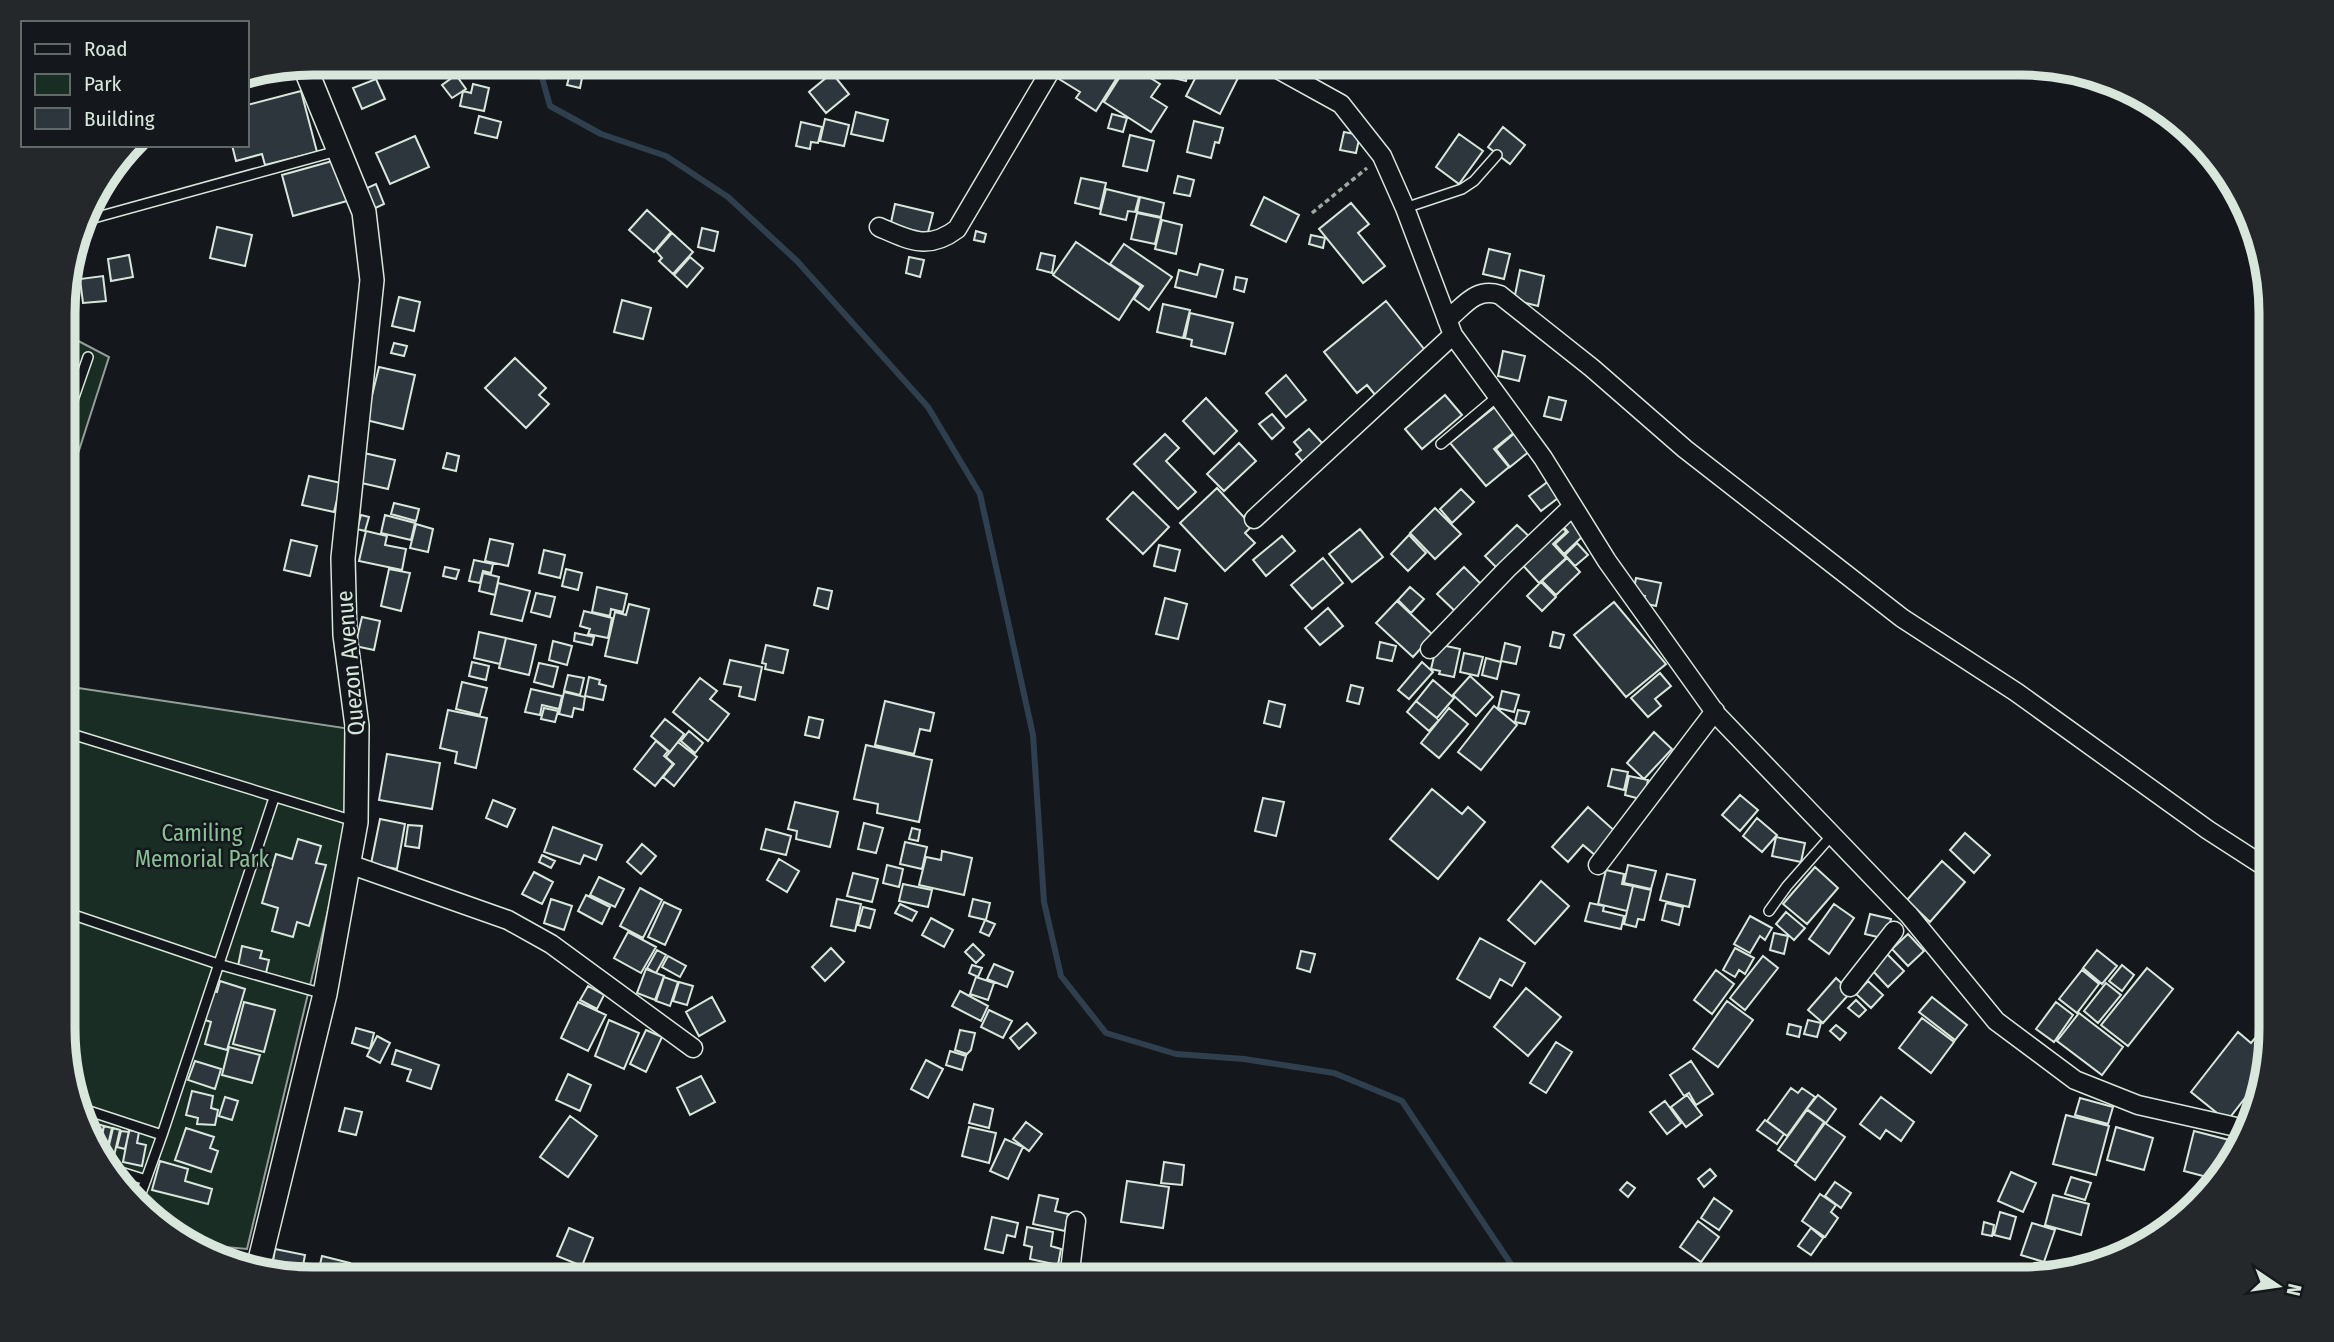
<svg xmlns="http://www.w3.org/2000/svg" width="2334" height="1342" viewBox="0 0 2334 1342" font-family="'Fira Sans Condensed',sans-serif">
	<style>
		.green { fill: #1a2d24; stroke: #939e99; stroke-width: 2 }
		.lines { fill: none; stroke-linecap: round; stroke-linejoin: round }
		.stream { stroke: #2f3f4d; stroke-width: 6 }
		.building { fill: #2c363c; stroke: #d8e6dc; stroke-width: 2 }
		.service-casing { stroke: #d8e6dc; stroke-width: 12 }
		.minor-casing { stroke: #d8e6dc; stroke-width: 21 }
		.tertiary-casing { stroke: #d8e6dc; stroke-width: 26 }
		.path { stroke: #9da8a2; stroke-width: 3.5; stroke-dasharray: 5 3.5; stroke-linecap: butt }
		.service { stroke: #14181c; stroke-width: 9 }
		.minor { stroke: #14181c; stroke-width: 18 }
		.tertiary { stroke: #14181c; stroke-width: 23 }
		.labels { text-anchor: middle; stroke-width: 5; stroke-linejoin: round; paint-order: stroke }
		.street-label { font-size: 23px; fill: #d8e6dc; stroke: #14181c }
		.park-label { font-size: 23px; fill: #8ac095; stroke: #14181c }
		.rim { fill: none; stroke: #d8e6dc; stroke-width: 9 }
	</style>
	<rect width="100%" height="100%" fill="#14181c"/>
	<path class="green" d="M65,334L109,357L65,494Z
		M65,686L351,729L345,839L247,1249L204,1245L202,1249L189,1246L105,1168L65,1061Z"/>
	<g class="lines">
		<path class="stream" d="M538,63L550,106L601,134L666,156L728,197L797,261L928,407L980,494L1033,735L1044,902L1061,976L1106,1033L1176,1054L1244,1059L1334,1073L1402,1101L1521,1279"/>
	</g>
	<path class="building" d="M1070,63H1097L1118,76L1096,111L1076,98L1080,92L1059,79Z
		M1151,63H1189L1186,81L1149,72Z
		M1203,63L1218,69L1221,63H1229L1242,70L1220,114L1186,96Z
		M1128,64L1160,84L1151,97L1167,107L1151,132L1104,102Z
		M571,70L583,73L580,88L567,85Z
		M832,73L849,94L826,113L809,92Z
		M456,75L466,89L452,98L442,85Z
		M376,79L385,99L362,109L353,88Z
		M473,84L489,88L484,111L460,106L463,91L471,93Z
		M301,91L317,152L265,165L262,154L236,161L232,145H247V105Z
		M856,112L888,120L883,141L851,134Z
		M1112,114L1127,118L1123,132L1108,128Z
		M479,116L501,122L497,138L475,133Z
		M825,119L849,125L844,146L820,141Z
		M1194,121L1223,128L1219,143L1215,142L1211,158L1187,152Z
		M801,122L822,127L818,143L811,142L810,149L796,146Z
		M1503,127L1525,145L1510,164L1488,147Z
		M1344,132L1360,135L1356,153L1340,150Z
		M1459,134L1483,151L1459,184L1436,167Z
		M1130,135L1154,141L1147,171L1123,166Z
		M415,136L429,167L390,184L376,153Z
		M336,160L347,201L293,216L282,175Z
		M1178,176L1194,180L1190,196L1174,193Z
		M1081,178L1106,183L1100,209L1075,203Z
		M376,184L384,204L367,212L358,192Z
		M1106,189L1139,197L1135,212L1128,211L1126,220L1100,214Z
		M1140,197L1164,203L1161,217L1137,212Z
		M1264,197L1299,215L1286,242L1251,225Z
		M1351,203L1369,224L1358,233L1385,266L1363,283L1319,229Z
		M895,204L933,213L927,236L890,227Z
		M647,210L671,232L654,252L629,230Z
		M1137,213L1161,218L1155,244L1131,239Z
		M1162,220L1182,225L1176,254L1155,249Z
		M217,227L252,235L245,266L210,258Z
		M702,228L718,232L714,251L698,247Z
		M976,231L986,234L984,242L974,240Z
		M672,233L693,252L673,274L659,261L662,258L656,251Z
		M1311,235L1325,238L1323,248L1309,244Z
		M1076,242L1141,286L1119,320L1053,275Z
		M1124,244L1172,277L1149,310L1134,299L1143,286L1110,264Z
		M1489,249L1510,254L1504,279L1483,274Z
		M1041,253L1055,256L1052,273L1037,269Z
		M129,255L133,277L111,281L108,259Z
		M690,257L703,268L687,287L674,275Z
		M909,257L924,260L920,277L906,273Z
		M1200,264L1223,270L1216,297L1175,287L1179,270L1197,275Z
		M1520,270L1544,276L1538,306L1514,300Z
		M103,276L106,301L83,303L80,279Z
		M1236,277L1247,279L1244,292L1234,289Z
		M399,297L420,302L414,331L392,326Z
		M622,300L651,308L643,339L614,332Z
		M1386,301L1428,354L1376,396L1367,385L1357,393L1324,352Z
		M1163,304L1190,310L1183,338L1157,332Z
		M1190,313L1233,323L1225,354L1191,346L1192,340L1185,338Z
		M394,343L407,346L404,356L391,353Z
		M1503,351L1525,356L1519,381L1498,376Z
		M515,358L546,388L539,395L549,404L526,428L485,388Z
		M379,367L415,375L403,429L366,420Z
		M1286,375L1306,400L1286,417L1266,393Z
		M1445,395L1462,415L1422,449L1405,429Z
		M1549,397L1566,401L1561,420L1544,416Z
		M1206,398L1237,431L1214,454L1183,421Z
		M1496,406L1516,431L1494,449L1509,467L1486,486L1450,443Z
		M1272,414L1284,428L1272,439L1259,424Z
		M1309,429L1324,445L1304,463L1296,454L1301,450L1294,442Z
		M1516,432L1531,450L1510,467L1496,449Z
		M1165,434L1179,448L1166,461L1196,492L1178,509L1134,464Z
		M1239,443L1256,461L1224,491L1207,474Z
		M364,453L395,460L388,489L357,482Z
		M447,453L459,456L456,471L443,468Z
		M309,476L341,483L334,512L302,505Z
		M1550,480L1562,495L1541,511L1529,496Z
		M1217,488L1252,526L1245,533L1255,543L1225,571L1180,523Z
		M1461,489L1474,502L1452,523L1440,509Z
		M1133,492L1169,527L1143,554L1107,519Z
		M394,503L419,509L416,521L391,514Z
		M1435,508L1461,534L1435,559L1410,533Z
		M361,515L369,517L365,531L357,529Z
		M385,515L415,523L411,540L381,533Z
		M1569,515L1586,533L1564,554L1555,544L1568,532L1560,523Z
		M1559,523L1566,532L1553,544L1566,558L1539,583L1519,561Z
		M416,524L433,529L428,552L410,548Z
		M1517,525L1534,541L1502,573L1485,556Z
		M1360,529L1383,557L1352,582L1329,554Z
		M366,531L387,536L385,545L406,549L402,570L359,561Z
		M1409,535L1426,553L1408,571L1391,554Z
		M1282,536L1295,551L1266,576L1253,560Z
		M490,539L513,544L508,566L485,561Z
		M291,540L317,546L310,576L284,570Z
		M1577,543L1588,555L1575,566L1565,555Z
		M1159,545L1180,550L1175,571L1154,566Z
		M544,550L565,555L560,578L539,573Z
		M1323,558L1343,583L1312,609L1291,585Z
		M1567,558L1580,572L1556,595L1542,581Z
		M474,560L493,564L491,573L483,571L480,583L469,581Z
		M445,567L459,570L456,579L443,576Z
		M1464,567L1483,586L1457,613L1437,594Z
		M389,569L410,573L401,611L381,606Z
		M566,569L582,573L578,590L562,586Z
		M483,573L499,577L495,595L479,591Z
		M1636,578L1661,583L1656,606L1643,603L1645,596L1633,594Z
		M1541,582L1556,597L1542,611L1527,596Z
		M498,583L530,591L522,621L491,614Z
		M597,587L627,594L623,612L611,609L610,616L592,612Z
		M1410,587L1424,599L1411,613L1398,600Z
		M818,588L832,591L828,609L814,605Z
		M536,593L555,597L550,617L531,612Z
		M1165,598L1187,604L1178,639L1156,634Z
		M1397,601L1433,635L1413,657L1376,623Z
		M1614,602L1666,664L1626,697L1574,635Z
		M629,604L649,609L637,663L605,656L615,612L626,615Z
		M1328,608L1343,626L1320,645L1305,628Z
		M584,611L612,618L608,638L588,634L590,629L580,626Z
		M362,617L380,621L374,650L355,646Z
		M479,632L506,638L500,664L474,658Z
		M1553,632L1564,635L1560,648L1550,646Z
		M575,633L594,637L592,645L574,641Z
		M506,638L536,645L529,675L499,668Z
		M553,641L572,646L567,665L549,660Z
		M1380,642L1396,646L1392,661L1377,658Z
		M1505,643L1520,647L1516,664L1501,661Z
		M1437,644L1460,649L1454,677L1439,674L1440,671L1431,669Z
		M766,645L788,650L783,673L765,669L766,664L762,663Z
		M1464,653L1483,657L1478,676L1460,672Z
		M1486,658L1501,662L1497,679L1482,675Z
		M730,660L762,667L755,700L739,696L741,687L724,684Z
		M472,662L489,666L486,680L469,676Z
		M1422,662L1433,672L1409,699L1398,690Z
		M539,663L558,667L553,687L534,682Z
		M1660,673L1671,686L1655,699L1661,706L1648,717L1631,698Z
		M568,675L584,678L580,695L564,691Z
		M1470,676L1493,697L1476,716L1453,695Z
		M589,677L600,680L599,684L606,686L603,700L585,696Z
		M700,678L717,691L710,699L729,714L708,741L673,712Z
		M1433,680L1454,698L1437,718L1416,701Z
		M462,682L487,688L480,715L456,709Z
		M1351,685L1363,688L1359,704L1347,701Z
		M531,689L562,696L559,709L542,705L540,715L525,712Z
		M1502,691L1519,695L1514,712L1498,708Z
		M564,692L585,697L583,710L574,708L572,717L559,714Z
		M885,701L934,713L930,731L920,729L914,754L875,745Z
		M1269,701L1285,705L1280,727L1264,723Z
		M1416,701L1439,720L1429,731L1407,712Z
		M1494,706L1517,725L1481,770L1458,752Z
		M544,708L558,711L555,722L541,719Z
		M1449,708L1468,724L1439,758L1421,743Z
		M448,710L487,718L476,768L455,763L457,752L440,748Z
		M1518,710L1529,712L1525,724L1515,722Z
		M809,717L823,720L819,738L805,735Z
		M665,719L684,734L670,752L651,736Z
		M689,731L703,743L695,753L681,741Z
		M1654,732L1672,749L1644,779L1627,763Z
		M656,741L668,751L664,756L673,764L655,786L634,769Z
		M678,742L697,757L674,786L663,777L674,764L666,757Z
		M866,745L932,760L919,822L877,813L878,804L854,799Z
		M387,754L440,763L432,809L379,800Z
		M1612,769L1628,772L1624,790L1608,786Z
		M1629,776L1648,780L1644,800L1625,795Z
		M1432,789L1462,814L1468,807L1485,822L1438,879L1390,839Z
		M1740,795L1758,810L1740,831L1722,815Z
		M1263,798L1284,802L1276,836L1255,831Z
		M493,800L515,809L507,827L486,818Z
		M795,802L838,812L830,847L796,839L797,831L788,829Z
		M1588,807L1617,833L1596,856L1583,845L1568,862L1552,847Z
		M1757,818L1777,835L1762,852L1743,836Z
		M380,819L405,824L397,869L371,864Z
		M864,823L883,828L876,853L858,849Z
		M408,825L422,826L419,848L405,846Z
		M553,827L602,845L596,860L584,855L580,864L544,852Z
		M912,828L920,830L918,841L909,839Z
		M766,829L791,836L786,855L761,849Z
		M1965,833L1990,855L1974,873L1950,850Z
		M1776,837L1805,843L1801,862L1772,856Z
		M298,839L321,846L316,863L326,865L309,926L297,922L293,937L272,931L278,908L262,903L276,854L292,859Z
		M905,842L927,847L922,869L900,864Z
		M642,844L656,856L641,874L627,862Z
		M942,851L972,858L964,895L919,885L926,857L941,860Z
		M542,855L555,861L551,868L539,862Z
		M779,859L799,871L787,892L767,880Z
		M1942,861L1965,882L1930,922L1907,900Z
		M887,865L903,869L899,887L883,883Z
		M1628,865L1656,871L1651,889L1624,883Z
		M1815,867L1838,888L1807,924L1783,904Z
		M1606,870L1624,874L1622,884L1633,886L1627,911L1598,904Z
		M534,872L553,882L542,904L522,894Z
		M853,873L878,879L872,902L847,896Z
		M1667,874L1695,880L1689,907L1660,900Z
		M599,877L624,889L615,907L590,895Z
		M1541,881L1569,906L1535,944L1508,920Z
		M903,884L932,890L928,907L899,901Z
		M1633,886L1651,890L1644,920L1638,919L1636,927L1624,924Z
		M640,888L662,900L643,938L620,926Z
		M586,895L610,907L602,924L578,911Z
		M551,899L572,906L564,930L544,923Z
		M837,899L861,904L855,931L831,926Z
		M973,899L990,903L986,920L969,916Z
		M664,902L681,910L665,945L648,937Z
		M1590,903L1604,906L1603,911L1624,916L1621,929L1585,921Z
		M1666,903L1683,907L1679,925L1662,920Z
		M900,904L917,912L912,921L895,913Z
		M1834,904L1854,918L1829,954L1809,939Z
		M863,907L875,910L870,928L858,925Z
		M1786,912L1805,928L1794,940L1776,924Z
		M1870,914L1891,919L1886,939L1865,934Z
		M1750,916L1772,928L1765,940L1760,936L1750,953L1734,944Z
		M931,918L953,930L944,947L922,935Z
		M985,920L995,924L989,936L980,932Z
		M628,932L656,947L641,973L614,958Z
		M1774,933L1788,936L1784,954L1770,950Z
		M1908,934L1924,951L1908,966L1892,949Z
		M1480,938L1525,963L1512,986L1500,979L1490,998L1457,979Z
		M973,944L984,955L976,963L965,952Z
		M242,946L262,951L260,958L269,960L266,973L238,966Z
		M831,948L844,962L825,981L812,967Z
		M1735,948L1754,958L1745,974L1739,970L1735,977L1723,970Z
		M657,950L666,955L656,973L647,968Z
		M2097,950L2117,966L2102,984L2083,968Z
		M1301,951L1315,954L1310,972L1297,968Z
		M1887,954L1904,971L1888,987L1871,969Z
		M668,956L686,966L680,977L662,967Z
		M1763,956L1778,968L1745,1010L1730,998Z
		M994,964L1013,972L1007,987L987,979Z
		M972,965L982,968L978,977L969,973Z
		M2122,965L2134,975L2122,991L2109,981Z
		M2147,968L2173,989L2128,1046L2101,1025Z
		M646,969L664,976L655,1000L637,993Z
		M1716,970L1734,984L1712,1014L1694,1000Z
		M2082,970L2099,984L2077,1013L2059,999Z
		M664,977L678,982L670,1006L656,1001Z
		M976,977L994,983L988,1000L970,994Z
		M1836,978L1851,992L1823,1023L1808,1010Z
		M220,981L245,989L227,1050L205,1044L211,1022L202,1019L211,990L217,992Z
		M1868,981L1883,995L1871,1008L1856,994Z
		M679,982L693,986L687,1005L673,1001Z
		M2106,983L2121,995L2098,1023L2084,1011Z
		M588,986L604,995L597,1009L580,1000Z
		M1526,988L1561,1017L1528,1056L1494,1027Z
		M960,991L988,1006L981,1021L952,1006Z
		M712,997L725,1021L699,1036L686,1012Z
		M1932,997L1967,1025L1955,1040L1919,1012Z
		M1856,1000L1866,1010L1859,1017L1848,1008Z
		M1727,1001L1753,1020L1718,1067L1693,1049Z
		M244,1002L275,1010L264,1052L233,1044Z
		M578,1002L606,1015L588,1051L561,1038Z
		M2056,1002L2073,1015L2054,1042L2036,1029Z
		M989,1010L1012,1021L1003,1038L981,1027Z
		M2079,1013L2123,1047L2102,1075L2057,1041Z
		M1922,1018L1954,1042L1931,1073L1899,1048Z
		M609,1020L639,1033L624,1069L595,1056Z
		M1808,1020L1821,1023L1817,1037L1804,1034Z
		M1027,1023L1036,1033L1019,1049L1010,1038Z
		M1789,1024L1801,1027L1799,1037L1787,1034Z
		M1836,1025L1846,1033L1840,1040L1830,1031Z
		M356,1028L374,1033L370,1049L352,1043Z
		M646,1030L662,1037L646,1072L630,1064Z
		M960,1030L975,1033L971,1050L967,1054L955,1050Z
		M2262,1030L2270,1037V1044L2260,1079L2227,1121L2191,1092L2238,1032L2251,1043Z
		M377,1036L390,1043L380,1063L367,1056Z
		M1556,1042L1572,1052L1546,1093L1530,1083Z
		M229,1047L260,1055L252,1083L222,1075Z
		M396,1050L439,1065L431,1089L407,1081L411,1070L392,1064Z
		M950,1051L966,1056L962,1070L946,1065Z
		M926,1060L943,1069L928,1098L911,1089Z
		M195,1061L221,1069L215,1089L188,1080Z
		M1691,1061L1713,1094L1696,1105L1689,1093L1684,1096L1670,1075Z
		M568,1074L591,1085L580,1111L556,1100Z
		M701,1076L715,1102L690,1115L677,1088Z
		M1791,1088L1798,1093L1802,1088L1815,1097L1787,1136L1767,1121Z
		M192,1091L213,1096L211,1108L218,1110L215,1125L197,1124L198,1118L186,1115Z
		M1687,1095L1702,1115L1686,1127L1671,1107Z
		M1818,1095L1836,1109L1826,1123L1807,1109Z
		M225,1097L238,1101L232,1120L219,1116Z
		M1881,1097L1914,1122L1901,1141L1886,1130L1880,1139L1860,1124Z
		M2080,1098L2113,1107L2108,1124L2075,1115Z
		M1665,1101L1681,1123L1667,1134L1650,1112Z
		M974,1104L993,1109L989,1128L969,1123Z
		M345,1108L362,1112L356,1135L339,1131Z
		M1807,1110L1824,1122L1796,1163L1778,1150Z
		M2066,1115L2109,1126L2096,1175L2053,1164Z
		M570,1116L597,1136L568,1177L540,1157Z
		M1765,1120L1784,1134L1777,1144L1757,1130Z
		M1026,1122L1042,1134L1029,1151L1013,1139Z
		M1825,1123L1845,1137L1815,1180L1795,1165Z
		M97,1124L104,1126L98,1148L94,1137Z
		M104,1126L112,1128L104,1162L99,1150Z
		M969,1127L996,1133L989,1163L962,1156Z
		M2116,1127L2153,1138L2144,1170L2107,1160Z
		M113,1128L120,1130L114,1156L107,1154Z
		M186,1128L214,1137L210,1148L218,1151L211,1172L175,1160Z
		M129,1130L139,1132L137,1143L146,1145L142,1166L123,1162Z
		M121,1131L129,1132L125,1149L117,1147Z
		M2194,1131L2241,1143L2238,1153L2205,1189L2207,1177L2184,1171Z
		M1005,1139L1023,1147L1008,1179L990,1171Z
		M160,1161L188,1169L185,1181L212,1189L208,1204L152,1190Z
		M1164,1162L1184,1165L1182,1185L1161,1183Z
		M1710,1169L1716,1176L1704,1187L1698,1179Z
		M2011,1172L2036,1183L2023,1212L1998,1201Z
		M2071,1177L2091,1183L2085,1200L2065,1194Z
		M1127,1181L1169,1187L1163,1228L1121,1222Z
		M1627,1182L1635,1188L1628,1197L1620,1190Z
		M1835,1182L1851,1193L1841,1208L1825,1196Z
		M1820,1194L1836,1205L1831,1212L1838,1218L1825,1237L1802,1221Z
		M1039,1195L1058,1199L1055,1211L1068,1214L1065,1231L1033,1224Z
		M2053,1195L2089,1204L2081,1235L2045,1225Z
		M1714,1198L1732,1211L1719,1230L1701,1218Z
		M2000,1212L2016,1217L2010,1239L1994,1235Z
		M992,1217L1018,1223L1015,1237L1007,1235L1003,1253L985,1249Z
		M1698,1221L1719,1237L1701,1262L1680,1247Z
		M1984,1222L1994,1225L1992,1236L1982,1234Z
		M2032,1223L2055,1230L2044,1262L2021,1255Z
		M1027,1227L1053,1232L1051,1246L1061,1249L1058,1265L1030,1259L1032,1247L1024,1245Z
		M569,1228L593,1238L582,1266L557,1256Z
		M1811,1228L1823,1238L1811,1255L1798,1246Z
		M275,1249L305,1255L301,1276L272,1268Z
		M322,1256L350,1263L346,1279L318,1273Z
		M1028,1265L1049,1269L1047,1279H1025Z
		M359,1272L374,1275L373,1279H358Z"/>
	<g class="lines">
		<g class="service-casing">
			<path id="service" d="M1405,208L1462,189L1474,181L1497,155
				M83,221L337,151
				M65,423L88,357
				M1441,444L1498,396
				M65,732L354,821
				M1769,911L1787,886L1832,835
				M65,912L218,964L324,994
				M83,1109L162,1135
				M105,1167L146,1180
				M139,1199L162,1135L274,798"/>
		</g>
		<g class="minor-casing">
			<path id="minor" d="M1267,63L1341,104L1382,156L1405,208L1453,335L1543,458L1607,561L1717,715L1909,915L1996,1021L2075,1080L2138,1105L2245,1129
				M879,227C909,240 928,251 957,229L1055,63
				M1447,320C1465,305 1476,287 1500,295L1592,368L1685,449L1902,618L2016,692L2208,830L2270,870
				M1254,519L1453,335
				M1430,649L1507,569L1573,506
				M349,864L508,920L551,944L693,1048
				M1598,865L1715,711
				M1850,987L1894,931
				M1069,1279L1076,1221"/>
		</g>
		<g class="tertiary-casing">
			<path id="tertiary" d="M259,1264L325,994L356,822L357,726L345,635L343,558L372,280L364,212L304,65"/>
		</g>
		<path class="path" d="M1312,213L1367,168"/>
		<use href="#service" class="service"/>
		<use href="#minor" class="minor"/>
		<use href="#tertiary" class="tertiary"/>
	</g>
	<g class="labels">
		<g class="street-label">
			<text transform="translate(350 663) rotate(-95)" y="8">Quezon Avenue</text>
		</g>
		<g class="park-label">
			<text x="202" y="841">Camiling<tspan x="202" dy="26">Memorial Park</tspan></text>
		</g>
	</g>
	<path d="M0 0H2334V1342H0ZM313 75H2021A238 238 0 0 1 2259 313V1029A238 238 0 0 1 2021 1267H313A238 238 0 0 1 75 1029V313A238 238 0 0 1 313 75Z" fill="#24282b" fill-rule="evenodd"/>
	<path class="rim" d="M313 75H2021A238 238 0 0 1 2259 313V1029A238 238 0 0 1 2021 1267H313A238 238 0 0 1 75 1029V313A238 238 0 0 1 313 75Z"/>
	<rect x="21" y="21" width="228" height="126" fill="#14181c" stroke="#626a69" stroke-width="2"/>
	<rect x="35" y="44" width="35" height="10" fill="#14181c" stroke="#626a69" stroke-width="2"/>
	<text x="84" y="56" font-size="21" fill="#d8e6dc">Road</text>
	<rect x="35" y="74" width="35" height="21" fill="#1a2d24" stroke="#626a69" stroke-width="2"/>
	<text x="84" y="91" font-size="21" fill="#d8e6dc">Park</text>
	<rect x="35" y="108" width="35" height="21" fill="#2c363c" stroke="#626a69" stroke-width="2"/>
	<text x="84" y="126" font-size="21" fill="#d8e6dc">Building</text>
	<g transform="translate(2278 1286) rotate(103)" stroke="#14181c" stroke-width="5" paint-order="stroke">
	<path d="M0-5L12 26L0 18L-12 26Z" fill="#d8e6dc"/>
	<text y="-10" font-size="19" font-weight="bold" text-anchor="middle" fill="#d8e6dc">N</text>
	</g>
</svg>
